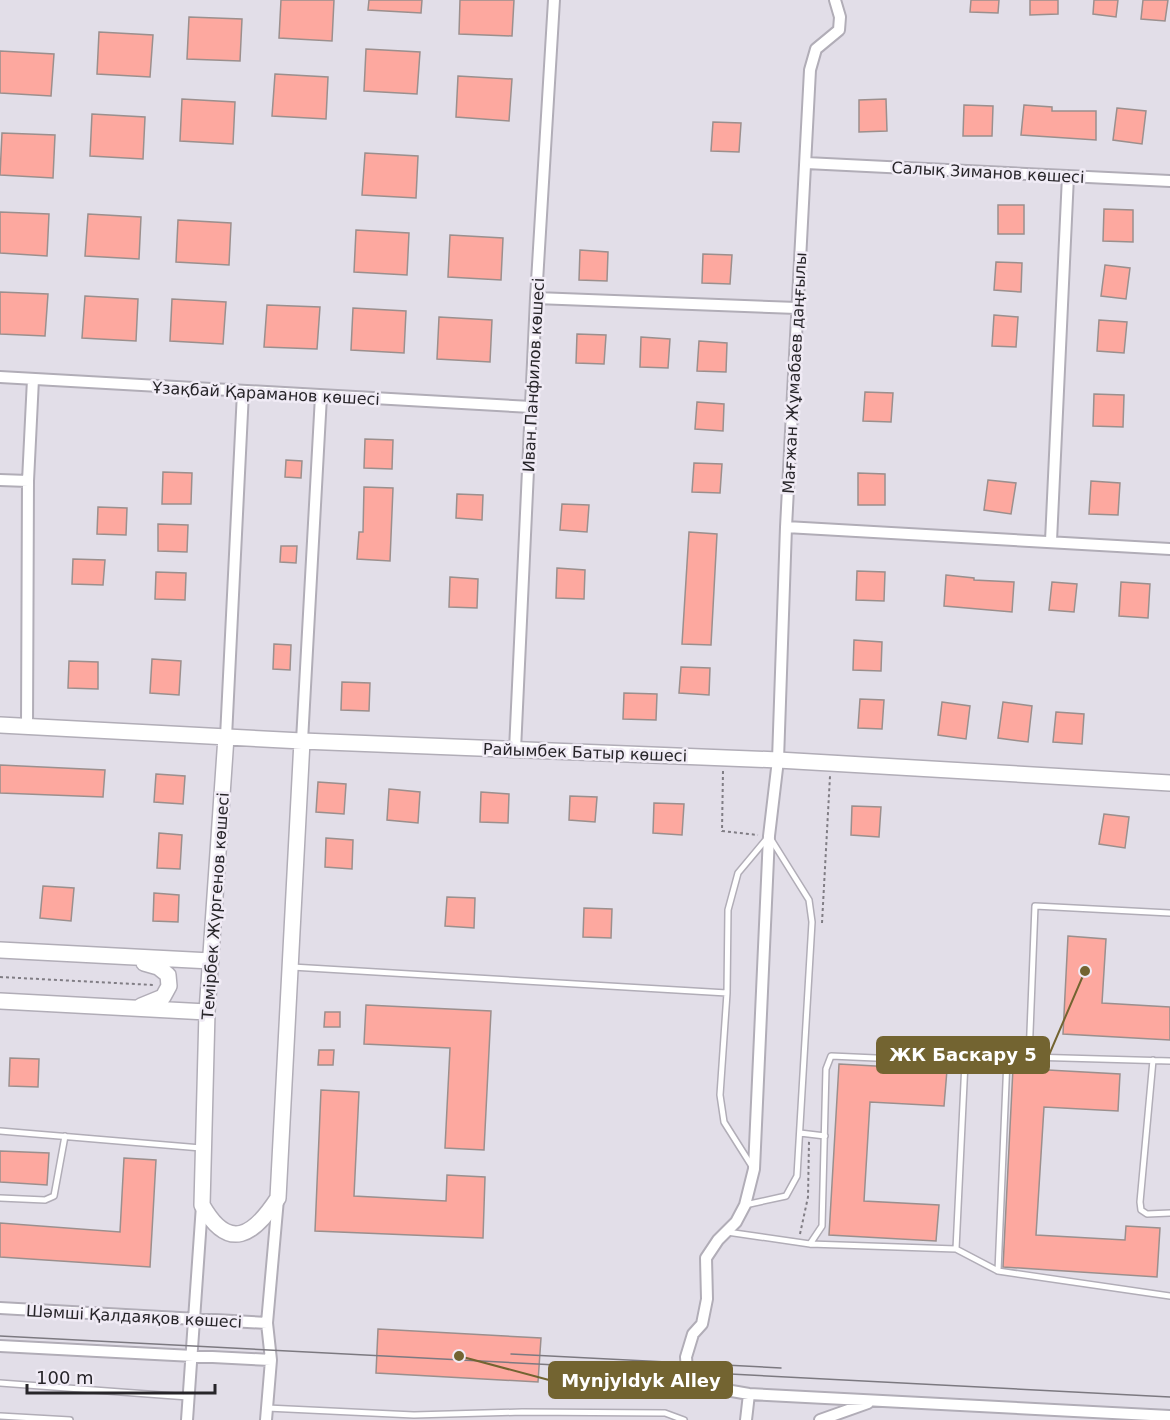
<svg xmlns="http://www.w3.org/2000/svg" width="1170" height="1420" viewBox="0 0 1170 1420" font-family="'DejaVu Sans',sans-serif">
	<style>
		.building { fill: #fda89f; stroke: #9b8f8d; stroke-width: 1.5 }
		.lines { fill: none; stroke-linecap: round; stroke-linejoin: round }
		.lane-casing { stroke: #b1adb7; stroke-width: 8 }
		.street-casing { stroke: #b1adb7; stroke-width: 14 }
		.secondary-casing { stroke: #b1adb7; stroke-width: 18 }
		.path { stroke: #807d84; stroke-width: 2; stroke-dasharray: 3 3; stroke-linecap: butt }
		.lane { stroke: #fff; stroke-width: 5 }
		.street { stroke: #fff; stroke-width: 10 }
		.secondary { stroke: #fff; stroke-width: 15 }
		.tram { stroke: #7c7980; stroke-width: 1.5 }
		.labels { text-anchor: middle; stroke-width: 5; stroke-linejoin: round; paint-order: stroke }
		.street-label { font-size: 16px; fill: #272529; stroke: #f0ebf5 }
		.leader { fill: none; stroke: #736431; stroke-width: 2 }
		.callout-dot { fill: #736431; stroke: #f0ebf5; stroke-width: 2 }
		.callout { fill: #736431; stroke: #736431; stroke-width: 2 }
		.callout-label { font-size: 18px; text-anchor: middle; font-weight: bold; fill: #fff }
	</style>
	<rect width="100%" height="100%" fill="#e2dee8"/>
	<path class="building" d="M281,0H334L332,41L279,38Z
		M369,0H422L421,13L368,10Z
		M460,0H514L512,36L459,34Z
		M971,0H999L998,13L970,12Z
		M1030,0H1058V14L1030,15Z
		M1094,0H1118L1116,17L1093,14Z
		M1143,0H1168L1165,21L1141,19Z
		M189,17L242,19L240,61L187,59Z
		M99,32L153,35L150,77L97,74Z
		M366,49L420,52L417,94L364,91Z
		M0,51L54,54L51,96L0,93Z
		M275,74L328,77L326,119L272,116Z
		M458,76L512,79L509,121L456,117Z
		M182,99L235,102L233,144L180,141Z
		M886,99L887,131L859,132V100Z
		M964,105L993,106L992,136H963Z
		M1024,105L1052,107V111H1096V140L1021,135Z
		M1117,108L1146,111L1142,144L1113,140Z
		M92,114L145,117L143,159L90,156Z
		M713,122L741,123L739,152L711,151Z
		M2,133L55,135L53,178L0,175Z
		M365,153L418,156L416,198L362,195Z
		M998,205H1024V234H998Z
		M1104,209L1133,210V242L1103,241Z
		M0,212L49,214L47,256L0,253Z
		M88,214L141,217L139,259L85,256Z
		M178,220L231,223L229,265L176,262Z
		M356,230L409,233L407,275L354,272Z
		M450,235L503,238L501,280L448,277Z
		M580,250L608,252L607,281L579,280Z
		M703,254L732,255L730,284L702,283Z
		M996,262L1022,263L1021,292L994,290Z
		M1105,265L1130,268L1126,299L1101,296Z
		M0,292L48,294L45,336L0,334Z
		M85,296L138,299L136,341L82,338Z
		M172,299L226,302L223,344L170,341Z
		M267,305L320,307L317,349L264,347Z
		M353,308L406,311L404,353L351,350Z
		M994,315L1018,317L1016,347L992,346Z
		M439,317L492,320L490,362L437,359Z
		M1099,320L1127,322L1124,353L1097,351Z
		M577,334L606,335L604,364L576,363Z
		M641,337L670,339L668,368L640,367Z
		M699,341L727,343L726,372L697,371Z
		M865,392L893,393L891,422L863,421Z
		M1094,394L1124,395L1123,427L1093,426Z
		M697,402L724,404L723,431L695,429Z
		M365,439L393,440L392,469L364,468Z
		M286,460L302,461L301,478L285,477Z
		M694,463L722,464L720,493L692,492Z
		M163,472L192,473L191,504H162Z
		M858,473L885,474V505H858Z
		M988,480L1016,483L1011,514L984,510Z
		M1091,481L1120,483L1118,515L1089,514Z
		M364,487L393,488L390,561L357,559L359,532H363Z
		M457,494L483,495L482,520L456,518Z
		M562,504L589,505L587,532L560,530Z
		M98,507L127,508L126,535L97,534Z
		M158,524L188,525L187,552L158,551Z
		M689,532L717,534L711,645L682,644Z
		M281,546H297L296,563L280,562Z
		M73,559L105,560L103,585L72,584Z
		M557,568L585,570L584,599L556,598Z
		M857,571L885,572L884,601L856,600Z
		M156,572L186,573L185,600L155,599Z
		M946,575L974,578V580L1014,582L1012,612L944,606Z
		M450,577L478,579L477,608L449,607Z
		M1052,582L1077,584L1074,612L1049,610Z
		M1121,582L1150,584L1148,618L1119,616Z
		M854,640L882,642L881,671L853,670Z
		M274,644L291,645L290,670L273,669Z
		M152,659L181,661L179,695L150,693Z
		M69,661L98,662V689L68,688Z
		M681,667L710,668L709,695L679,693Z
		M342,682L370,683L369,711L341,710Z
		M624,693L657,694L656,720L623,719Z
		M860,699L884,700L882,729L858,728Z
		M942,702L970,706L966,739L938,735Z
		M1003,702L1032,706L1028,742L998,738Z
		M1056,712L1084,714L1082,744L1053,742Z
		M0,765L105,770L103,797L0,793Z
		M156,774L185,776L183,804L154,802Z
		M318,782L346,784L344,814L316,812Z
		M389,789L420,792L418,823L387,820Z
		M481,792L509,794L508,823L480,822Z
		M570,796L597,797L595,822L569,820Z
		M654,803L684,804L682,835L653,833Z
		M852,806L881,807L879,837L851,835Z
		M1104,814L1129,817L1125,848L1099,844Z
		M159,833L182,835L180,869L157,868Z
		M326,838L353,840L352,869L325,867Z
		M43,886L74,888L71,921L40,918Z
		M154,893L179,895L178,922L153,921Z
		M447,897L475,898L474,928L445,926Z
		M584,908L612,909L611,938L583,937Z
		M1068,936L1106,939L1102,1003L1170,1007V1040L1063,1034Z
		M366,1005L491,1011L484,1150L445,1148L450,1048L364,1044Z
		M325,1012H340V1027H324Z
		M319,1050H334L333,1065H318Z
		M10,1058L39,1059L38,1087L9,1086Z
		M839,1064L947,1070L944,1106L870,1102L864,1201L939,1205L936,1241L829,1235Z
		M1013,1068L1120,1074L1118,1111L1044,1107L1036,1235L1125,1240L1126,1226L1160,1228L1157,1277L1003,1267Z
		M321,1090L359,1092L354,1196L446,1201L447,1175L485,1177L483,1238L315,1231Z
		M0,1151L49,1153L47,1185L0,1182Z
		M124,1158L156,1160L150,1267L0,1257V1223L120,1232Z
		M378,1329L541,1338L538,1382L376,1373Z"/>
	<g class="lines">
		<g class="lane-casing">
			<path id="lane" d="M292,967L727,993
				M1029,1057L1035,906L1170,913
				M1153,1060L1140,1202L1141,1210L1147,1214L1170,1213
				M0,1131L201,1148
				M800,1133L825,1136
				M0,1198L45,1200L54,1196L65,1136
				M745,1205L786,1196L797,1176L812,922L809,900L769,836L738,873L728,910L727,993L720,1095L724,1122L753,1168
				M727,1232L810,1244L956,1249L998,1271L1170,1296
				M810,1244L822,1226L826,1069L831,1056L965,1062L1029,1057L1170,1061
				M956,1249L965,1062
				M998,1271L1007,1059
				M0,1383L188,1397
				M267,1408L414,1415L522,1412L665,1413L684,1420
				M0,1416L70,1420"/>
		</g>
		<g class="street-casing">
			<path id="street" d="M835,0L840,17L839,30L816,49L810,70L786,527L778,760L769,836L754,1169L745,1205L736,1222L718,1240L706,1258L707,1299L702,1324L693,1334L686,1357L687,1370L697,1385L749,1394L1170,1416
				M806,163L1170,181
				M536,298L797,308
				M0,377L531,407
				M0,480L28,481
				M786,527L1170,549
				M1051,541L1068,176
				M27,727L28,481L33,379
				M226,737L243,392
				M302,741L321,396
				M515,750L536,298L554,0
				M0,1308L267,1323
				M0,1346L271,1360
				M187,1420L202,1205
				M266,1420L271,1360L267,1323L278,1199
				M746,1420L749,1394
				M820,1420L868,1403"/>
		</g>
		<g class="secondary-casing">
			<path id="secondary" d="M0,725L302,741L778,760L1170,783
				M226,737L207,1012L202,1205C229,1253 254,1235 278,1198L302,741
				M0,950L211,961
				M0,1001L207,1012
				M141,1006L163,997L169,986L168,975L158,967L144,963"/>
		</g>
		<path class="path" d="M723,771L722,831L758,835
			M822,923L830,776
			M0,977L154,985
			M800,1234L808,1197L809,1141"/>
		<use href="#lane" class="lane"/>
		<use href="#street" class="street"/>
		<use href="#secondary" class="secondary"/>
		<path class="tram" d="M0,1336L1170,1397
			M511,1354L781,1368"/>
	</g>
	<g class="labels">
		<g class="street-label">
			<text transform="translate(988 172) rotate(3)" y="6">Салық Зиманов көшесі</text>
			<text transform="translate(794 373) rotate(-87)" y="6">Мағжан Жұмабаев даңғылы</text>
			<text transform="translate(533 375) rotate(-87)" y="6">Иван Панфилов көшесі</text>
			<text transform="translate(266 393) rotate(3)" y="6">Ұзақбай Қараманов көшесі</text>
			<text transform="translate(585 752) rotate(2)" y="6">Райымбек Батыр көшесі</text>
			<text transform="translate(215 906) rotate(-86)" y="6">Темірбек Жүргенов көшесі</text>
			<text transform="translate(134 1316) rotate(3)" y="6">Шәмші Қалдаяқов көшесі</text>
		</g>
	</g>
	<path class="leader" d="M1085 971L1049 1055M459 1356L549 1380"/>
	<g class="callout-dot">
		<circle cx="1085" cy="971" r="6"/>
		<circle cx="459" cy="1356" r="6"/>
	</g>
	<g class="callout">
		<rect x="877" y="1037" width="172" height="36" rx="6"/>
		<rect x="549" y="1362" width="183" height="36" rx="6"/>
	</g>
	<g class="callout-label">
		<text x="963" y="1061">ЖК Баскару 5</text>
		<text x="641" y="1387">Mynjyldyk Alley</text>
	</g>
	<path d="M27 1384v9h188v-9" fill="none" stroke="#272529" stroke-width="3"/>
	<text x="36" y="1384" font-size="18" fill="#272529" stroke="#f0ebf5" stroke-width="4.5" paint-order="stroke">100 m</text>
</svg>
